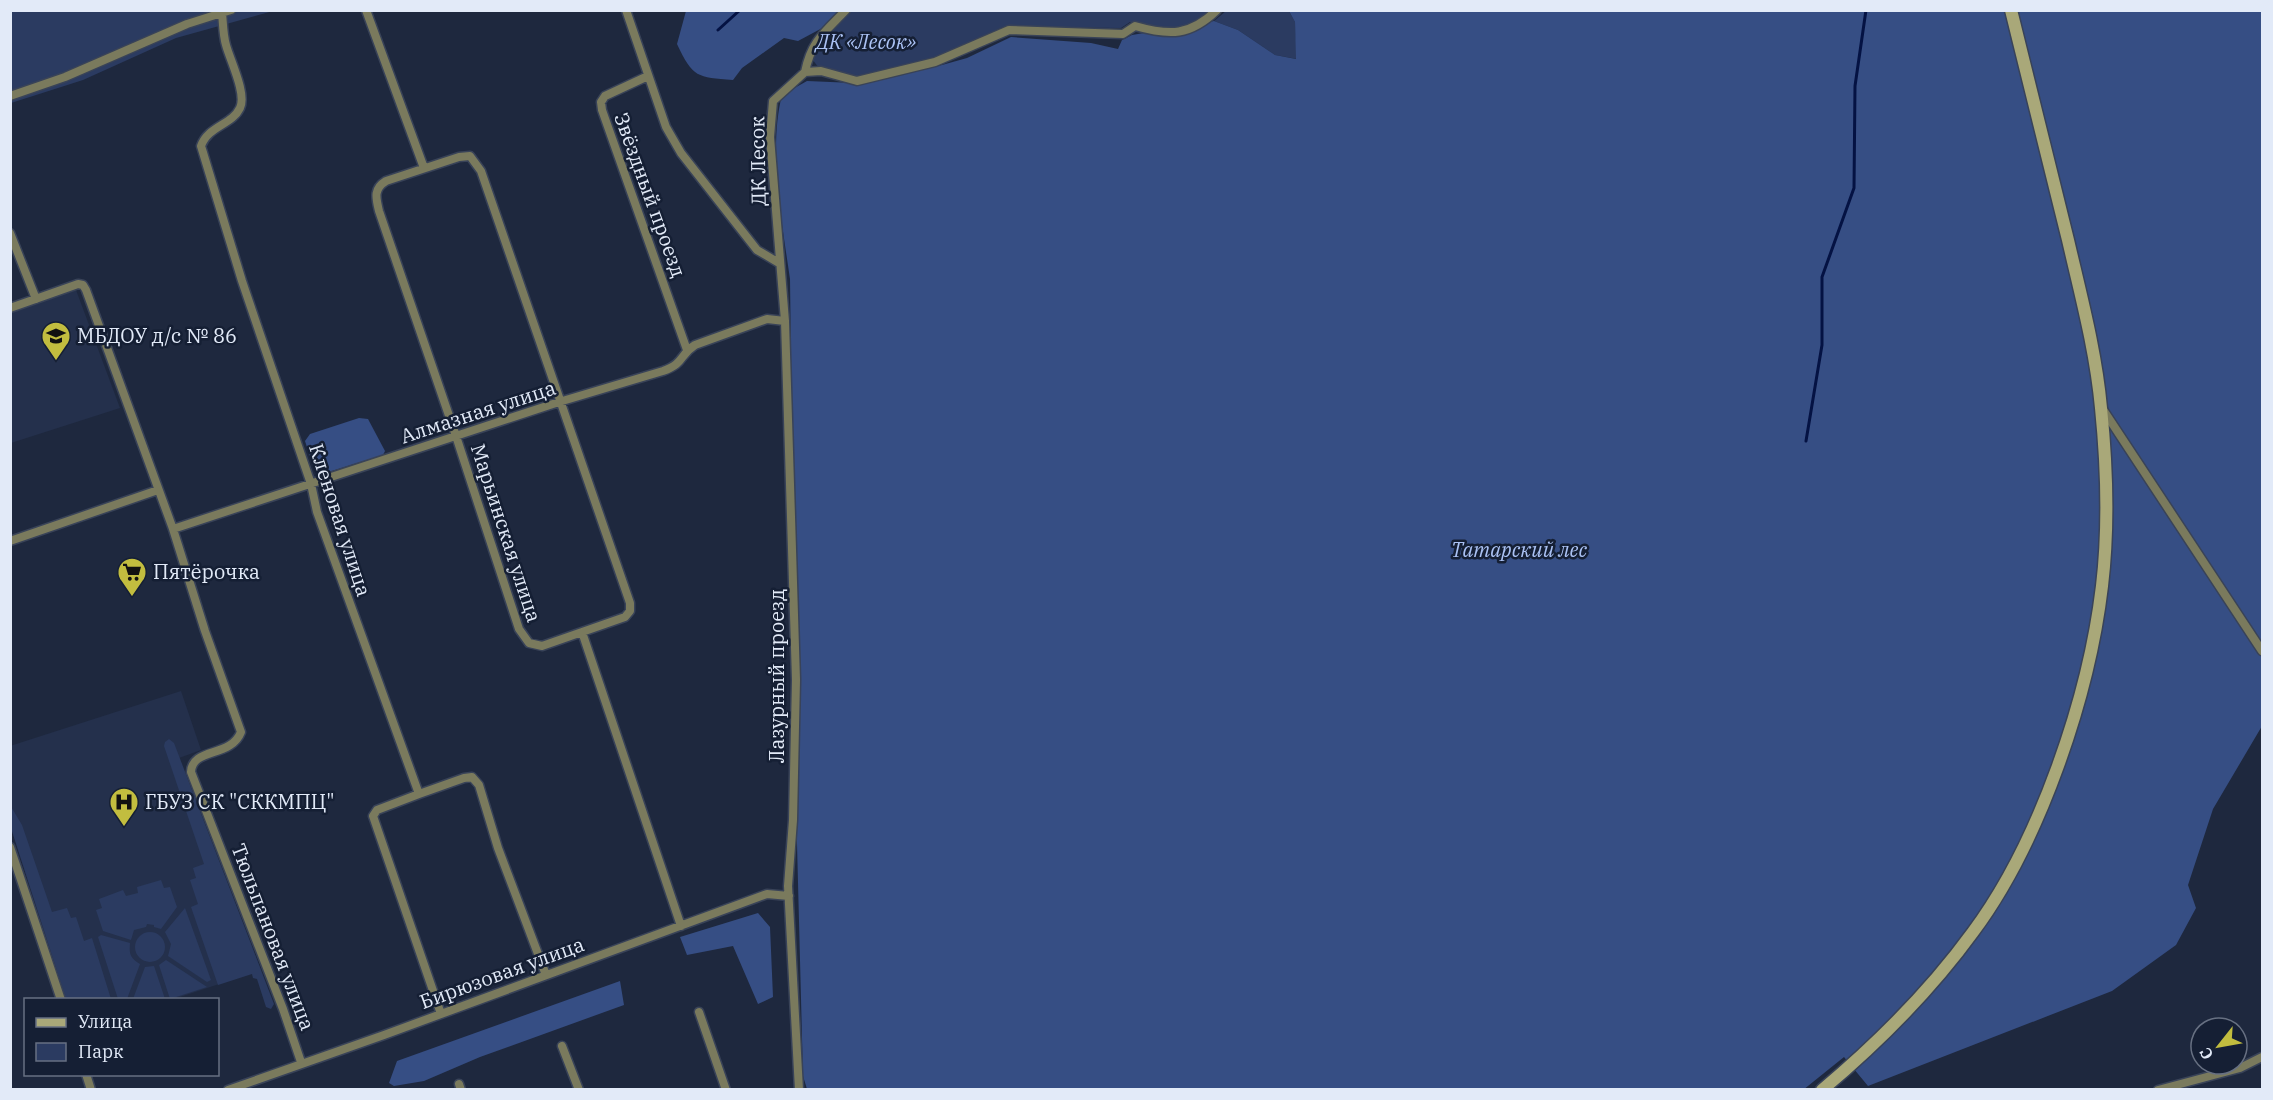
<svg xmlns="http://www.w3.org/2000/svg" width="2273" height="1100" viewBox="0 0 2273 1100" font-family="'IBM Plex Serif',serif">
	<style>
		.built { fill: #24304c }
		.green { fill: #2b3b61 }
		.forest { fill: #364e84 }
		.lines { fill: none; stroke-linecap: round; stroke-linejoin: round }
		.stream { stroke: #041243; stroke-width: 3 }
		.minor-casing { stroke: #394358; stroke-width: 11 }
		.secondary-casing { stroke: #394358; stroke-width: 15 }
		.minor { stroke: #7a7a5d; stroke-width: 8 }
		.secondary { stroke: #a9a879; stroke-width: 12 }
		.labels { text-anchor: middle; stroke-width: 5; stroke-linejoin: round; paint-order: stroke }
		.park-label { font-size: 20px; font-style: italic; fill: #abc2f4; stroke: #151f34 }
		.street-label { font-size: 20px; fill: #e2eaf8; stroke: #151f34 }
		.poi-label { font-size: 20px; fill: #e2eaf8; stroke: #151f34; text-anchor: start }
	</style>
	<rect width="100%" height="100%" fill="#1e283e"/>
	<path class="built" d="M76,290L120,408L11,443V313Z
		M181,691L201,750L179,758L261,970L174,999H66L11,828L10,746Z"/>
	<path class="green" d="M10,11H273L176,38L83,80L11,103Z
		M851,11H1209L1188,28H1155L1130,22L1121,28L1003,27L932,59L857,77L819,68L812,59L830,33Z
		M1226,11H1289L1295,22L1297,59L1275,55L1238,30L1214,21Z
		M169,739L174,743L261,970L274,1004L271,1009L266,1007L257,979L253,978L252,974L218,985L191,907L198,904L190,880L196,878L193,868L204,864L164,746L165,742Z
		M10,805L22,825L52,912L67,908L71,918L76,917L84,941L92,938L111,999H66L11,828Z
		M161,880L164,888L170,887L177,907L161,929L154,927V925L147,924L146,927L134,930L131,940L103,931L96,910L102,908L99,899L123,890L126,896L138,893L137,887Z
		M185,908L211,980L207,982L168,956L171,944L165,932Z
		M135 947a15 15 0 1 1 30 0a15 15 0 1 1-30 0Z
		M101,935L130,943C129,954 130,958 140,964L127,999H118L98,937Z
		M166,960L207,987L170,999L159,965Z
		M154,966L165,999H133L145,967Z"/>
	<path class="forest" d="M686,11H838L826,26L798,41L784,38L742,68L733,80C697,77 693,78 677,44Z
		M1289,11H2262V726L2213,809L2188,885L2196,908L2176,945L2112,991L1868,1086L1844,1057L1803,1090L807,1089L803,1076L797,844L790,279C782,223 768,149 782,95L807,81L854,83L942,65L967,58L1011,37L1091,43L1118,49L1122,40L1132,35L1214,21L1238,30L1275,55L1296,59L1295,22Z
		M359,418L368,419L385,451L383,455L319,475L315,471L305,441L310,434Z
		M758,913L770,927L773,997L758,1004L733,946L687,955L680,937Z
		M620,981L624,1005L480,1057L424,1081L394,1086L389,1083L397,1061Z"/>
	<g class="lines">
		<path class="stream" d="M718,30L740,10
			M1806,441L1822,345V277L1854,188L1855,86L1866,10"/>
		<g class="minor-casing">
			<path id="minor" d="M366,10L424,168
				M626,10L666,127L681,153L757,250L779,263
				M222,12C223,23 223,35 226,45C230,60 247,94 240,108C232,125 208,126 201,146L242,281L311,484L317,512L419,794L464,778L472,777L479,785L498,848L546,975
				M805,72C811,41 825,32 846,10
				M648,76L605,96L601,102L602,110L687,350
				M10,96L65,77L187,24L231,10
				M470,156L481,171L630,603V611L625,617L542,646L529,643L519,629L456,436L379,211C376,198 373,189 386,181L459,157Z
				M10,233L36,299
				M10,308L78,284L83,285L86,290L173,529L205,631L241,732C231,758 192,747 191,772L283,1009L301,1062
				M2102,408L2262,651
				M173,529L559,402L663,371C685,363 679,355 695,345L767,319L785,321
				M10,541L158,490
				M582,632L681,926
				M419,794L377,810L373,816L441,1014
				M10,847L61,1000
				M699,1012L726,1090
				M562,1046L579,1090
				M86,1074L91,1090
				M459,1084L461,1090
				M228,1090L384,1035L767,894L789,896
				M799,1090L788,886L793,820L796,680L785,321L770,137L773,101L805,72L821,71L857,81L935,62L1009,30L1123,34L1135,26C1170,36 1190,36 1217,10
				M2158,1090L2240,1068L2262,1057"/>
		</g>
		<g class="secondary-casing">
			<path id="secondary" d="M1822,1090C1878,1043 1930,991 1973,932C2040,842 2089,696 2102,586C2109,527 2107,467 2101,408C2096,352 2081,296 2068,240C2049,163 2030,87 2011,10"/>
		</g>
		<use href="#minor" class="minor"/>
		<use href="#secondary" class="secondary"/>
	</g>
	<defs>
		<g id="school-pin" transform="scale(1.5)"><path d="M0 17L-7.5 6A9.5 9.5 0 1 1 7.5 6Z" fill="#c2bd3f" stroke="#151f34"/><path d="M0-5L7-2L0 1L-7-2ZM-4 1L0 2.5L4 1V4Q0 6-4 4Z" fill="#111"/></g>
		<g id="supermarket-pin" transform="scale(1.5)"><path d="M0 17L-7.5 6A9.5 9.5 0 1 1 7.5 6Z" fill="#c2bd3f" stroke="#151f34"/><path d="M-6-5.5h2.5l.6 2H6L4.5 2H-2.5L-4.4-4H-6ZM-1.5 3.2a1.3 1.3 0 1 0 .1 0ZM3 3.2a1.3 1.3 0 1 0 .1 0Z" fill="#111"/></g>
		<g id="hospital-pin" transform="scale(1.5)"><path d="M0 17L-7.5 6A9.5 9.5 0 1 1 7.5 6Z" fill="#c2bd3f" stroke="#151f34"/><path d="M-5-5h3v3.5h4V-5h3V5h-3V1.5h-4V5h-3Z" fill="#111"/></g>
	</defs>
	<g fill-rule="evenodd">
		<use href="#school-pin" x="56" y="336"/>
		<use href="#supermarket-pin" x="132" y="572"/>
		<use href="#hospital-pin" x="124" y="802"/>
	</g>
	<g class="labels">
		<g class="park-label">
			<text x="866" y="49">ДК «Лесок»</text>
			<text x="1519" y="557">Татарский лес</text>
		</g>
		<g class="street-label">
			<text transform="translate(758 161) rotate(-91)" y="7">ДК Лесок</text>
			<text transform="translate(650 195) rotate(70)" y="7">Звёздный проезд</text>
			<text transform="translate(478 412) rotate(-18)" y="7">Алмазная улица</text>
			<text transform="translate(340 520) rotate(72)" y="7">Кленовая улица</text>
			<text transform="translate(506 533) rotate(72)" y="7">Марьинская улица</text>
			<text transform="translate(777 676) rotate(-90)" y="7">Лазурный проезд</text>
			<text transform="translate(273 937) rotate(69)" y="7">Тюльпановая улица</text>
			<text transform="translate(502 973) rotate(-20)" y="7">Бирюзовая улица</text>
		</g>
		<g class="poi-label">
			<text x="77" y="343">МБДОУ д/с № 86</text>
			<text x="153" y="579">Пятёрочка</text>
			<text x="145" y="809">ГБУЗ СК "СККМПЦ"</text>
		</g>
	</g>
	<rect width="2273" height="1100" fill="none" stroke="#e2eaf8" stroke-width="24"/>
	<rect x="24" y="998" width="195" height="78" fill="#151f34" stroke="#677082" stroke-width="1.5"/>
	<rect x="36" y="1018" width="30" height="9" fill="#a9a879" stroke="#677082" stroke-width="1.5"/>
	<text x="78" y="1028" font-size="18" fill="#e2eaf8">Улица</text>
	<rect x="36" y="1043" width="30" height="18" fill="#2b3b61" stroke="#677082" stroke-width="1.5"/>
	<text x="78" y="1058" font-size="18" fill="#e2eaf8">Парк</text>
	<g transform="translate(2219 1046) rotate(239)"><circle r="28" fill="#151f34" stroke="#677082" stroke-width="1.5"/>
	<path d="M0-4.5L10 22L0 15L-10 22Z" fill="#c2bd3f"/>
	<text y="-9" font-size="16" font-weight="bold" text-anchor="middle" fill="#e2eaf8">С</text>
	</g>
</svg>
